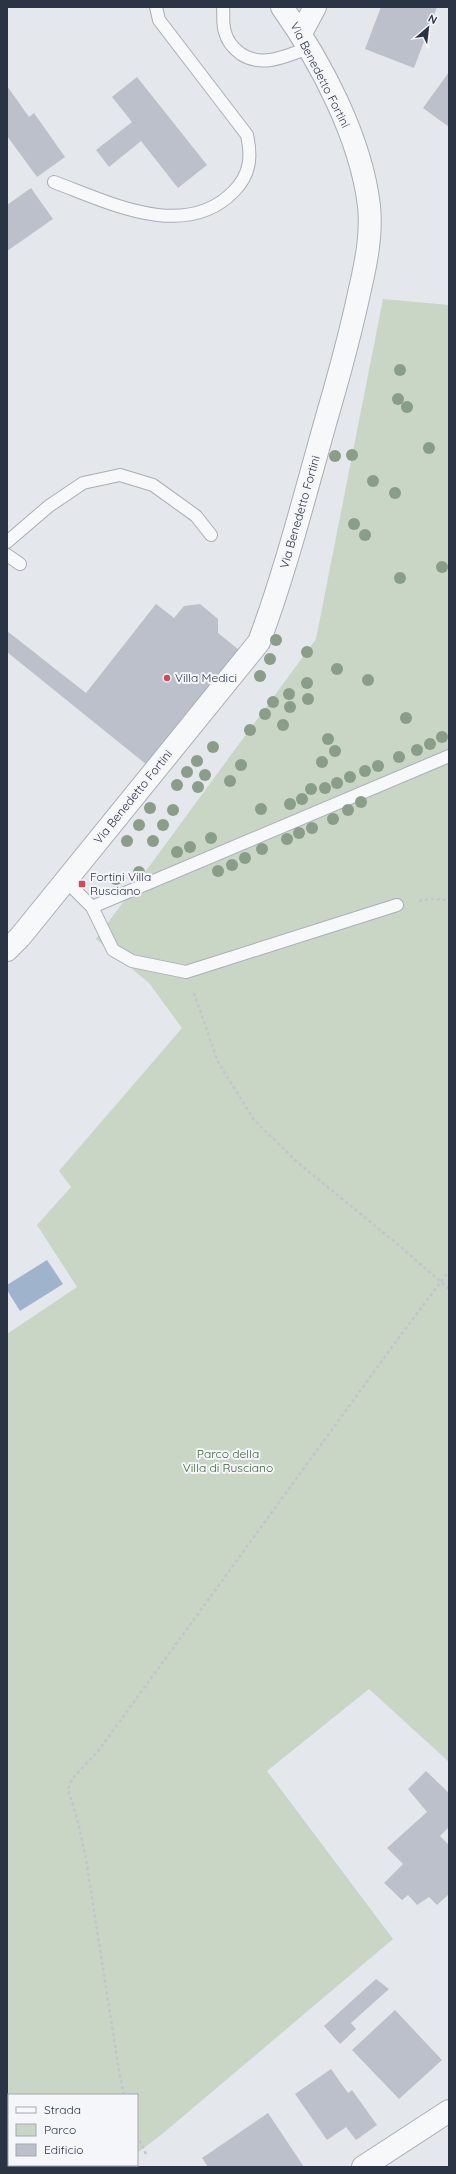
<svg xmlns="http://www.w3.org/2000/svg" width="456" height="2174" viewBox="0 0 456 2174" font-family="Quicksand,sans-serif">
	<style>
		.green { fill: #c9d6c5 }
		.water { fill: #9fb4cc }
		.building { fill: #bbc0ca }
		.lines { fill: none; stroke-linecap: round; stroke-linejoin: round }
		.lane-casing { stroke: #a9aeb7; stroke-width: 14 }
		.street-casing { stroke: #a9aeb7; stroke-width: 24 }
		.path { stroke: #c2c5cb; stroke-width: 2.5; stroke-dasharray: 3 3; stroke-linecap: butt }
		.lane { stroke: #f7f8fa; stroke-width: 12 }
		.street { stroke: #f7f8fa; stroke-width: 22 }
		.tree { fill: #899d89 }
		.poi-dot { fill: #d1495b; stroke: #f4f6f9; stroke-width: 1.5 }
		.labels { text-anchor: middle; stroke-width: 4; stroke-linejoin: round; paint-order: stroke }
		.street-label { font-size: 12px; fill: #2b3445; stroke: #f4f6f9 }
		.poi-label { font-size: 12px; fill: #2b3445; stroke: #f4f6f9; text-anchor: start }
		.park-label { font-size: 12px; fill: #3f6138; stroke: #f4f6f9 }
	</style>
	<rect width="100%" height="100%" fill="#e4e7ec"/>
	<path class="green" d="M383,299L449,305V1762L369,1689L267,1771L393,1939L161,2135L137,2153V2095H9V2165H120L118,2167H7V1334L77,1287L37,1225L71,1187L59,1171L182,1028L149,983L96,939L316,639Z"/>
	<path class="water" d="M47,1260L63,1284L20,1311L7,1290V1285Z"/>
	<path class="building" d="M381,7H437L414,68L365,49Z
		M449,72V127L423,108Z
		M137,77L207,165L178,188L141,141L109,167L96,150L132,122L112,97Z
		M7,86L29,117L34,113L65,157L37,177L7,136Z
		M31,188L53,219L7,251V205Z
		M156,604L174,618L184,606L200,604L218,619V633L239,650L147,765L7,652V631L86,693Z
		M426,1771L449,1793V1827L440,1836L449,1845V1894L437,1905L429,1897L417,1905L408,1895L402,1900L384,1883L403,1864L387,1848L427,1812L408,1789Z
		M376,1979L389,1989L351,2023L356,2029L340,2044L324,2026Z
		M395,2010L442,2060L399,2099L352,2050Z
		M331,2069L348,2093L352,2090L377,2125L356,2140L346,2127L327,2140L295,2094Z
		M268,2113L304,2167H208L202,2158Z"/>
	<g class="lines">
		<g class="lane-casing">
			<path id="lane" d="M223,7C224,15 222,24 225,32C227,41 233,48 241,54C263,68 286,56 308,48
				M54,182C108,202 185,242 234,191C250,175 252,157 247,135L159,20L156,7
				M7,542L49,506L83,483L120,475L153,485L196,516L211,535
				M7,555L20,564
				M66,881L92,907L449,756
				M92,907L113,950L132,961L186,972L397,905"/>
		</g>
		<g class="street-casing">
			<path id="street" d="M301,33L315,7
				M7,950L20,937L259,642C287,567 306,490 328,413C340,372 351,331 360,289C366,263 372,234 369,206C361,138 321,62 282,7
				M363,2167L449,2111"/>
		</g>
		<path class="path" d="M419,901L431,899L449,900
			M194,993L218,1062L254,1120L297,1162L395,1242L449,1289
			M124,2095L120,2077L86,1859L78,1822L68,1789L72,1779L99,1750L400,1336L449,1271
			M137,2135L146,2154"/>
		<use href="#lane" class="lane"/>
		<use href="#street" class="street"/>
	</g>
	<g class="tree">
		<circle cx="400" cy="370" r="6"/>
		<circle cx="398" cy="399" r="6"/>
		<circle cx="407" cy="407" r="6"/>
		<circle cx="429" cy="448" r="6"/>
		<circle cx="352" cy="455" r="6"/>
		<circle cx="335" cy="456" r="6"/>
		<circle cx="373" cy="481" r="6"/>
		<circle cx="395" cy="493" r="6"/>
		<circle cx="354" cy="524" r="6"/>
		<circle cx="365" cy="535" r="6"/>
		<circle cx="442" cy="567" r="6"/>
		<circle cx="400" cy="578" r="6"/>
		<circle cx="276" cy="640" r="6"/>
		<circle cx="307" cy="652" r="6"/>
		<circle cx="270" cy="659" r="6"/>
		<circle cx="337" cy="669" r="6"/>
		<circle cx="260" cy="676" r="6"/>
		<circle cx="368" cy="680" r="6"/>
		<circle cx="307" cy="683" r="6"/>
		<circle cx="289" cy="694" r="6"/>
		<circle cx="308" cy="699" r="6"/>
		<circle cx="273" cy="702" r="6"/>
		<circle cx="290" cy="707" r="6"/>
		<circle cx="265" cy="714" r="6"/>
		<circle cx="406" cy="718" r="6"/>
		<circle cx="283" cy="725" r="6"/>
		<circle cx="250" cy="730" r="6"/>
		<circle cx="442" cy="737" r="6"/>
		<circle cx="328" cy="739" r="6"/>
		<circle cx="430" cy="744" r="6"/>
		<circle cx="213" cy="747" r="6"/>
		<circle cx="417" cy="750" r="6"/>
		<circle cx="335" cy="751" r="6"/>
		<circle cx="399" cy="757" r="6"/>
		<circle cx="197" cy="761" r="6"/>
		<circle cx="322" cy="762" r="6"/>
		<circle cx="241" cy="765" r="6"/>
		<circle cx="378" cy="766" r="6"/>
		<circle cx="365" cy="771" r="6"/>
		<circle cx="187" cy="772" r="6"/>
		<circle cx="205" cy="775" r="6"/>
		<circle cx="350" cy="777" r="6"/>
		<circle cx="230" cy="781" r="6"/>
		<circle cx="337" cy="783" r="6"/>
		<circle cx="177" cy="785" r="6"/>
		<circle cx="198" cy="787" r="6"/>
		<circle cx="325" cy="788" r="6"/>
		<circle cx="311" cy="789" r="6"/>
		<circle cx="302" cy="799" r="6"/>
		<circle cx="361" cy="802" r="6"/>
		<circle cx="290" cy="804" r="6"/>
		<circle cx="150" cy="808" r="6"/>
		<circle cx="261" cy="809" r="6"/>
		<circle cx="173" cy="810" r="6"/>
		<circle cx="348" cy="810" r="6"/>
		<circle cx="333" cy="819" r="6"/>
		<circle cx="139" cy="825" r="6"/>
		<circle cx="163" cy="825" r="6"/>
		<circle cx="312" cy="828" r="6"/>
		<circle cx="299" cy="833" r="6"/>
		<circle cx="211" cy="838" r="6"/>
		<circle cx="287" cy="839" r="6"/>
		<circle cx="127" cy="841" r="6"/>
		<circle cx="153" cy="841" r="6"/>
		<circle cx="190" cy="847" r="6"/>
		<circle cx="262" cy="849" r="6"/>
		<circle cx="177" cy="852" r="6"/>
		<circle cx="245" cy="858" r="6"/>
		<circle cx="232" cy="865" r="6"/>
		<circle cx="218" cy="871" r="6"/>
		<circle cx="139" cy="872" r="6"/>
		<circle cx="116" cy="879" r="6"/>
	</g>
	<g class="poi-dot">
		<circle cx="167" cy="678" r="4"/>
		<rect x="78" y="880" width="8" height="8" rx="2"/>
	</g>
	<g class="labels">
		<g class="street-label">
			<text transform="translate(320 75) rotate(63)" y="4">Via Benedetto Fortini</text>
			<text transform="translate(300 512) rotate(-74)" y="4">Via Benedetto Fortini</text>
			<text transform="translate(133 797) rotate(-51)" y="4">Via Benedetto Fortini</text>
		</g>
		<g class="poi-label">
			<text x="175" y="682">Villa Medici</text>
			<text x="90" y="881">Fortini Villa<tspan x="90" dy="14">Rusciano</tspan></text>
		</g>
		<g class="park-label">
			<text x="228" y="1458">Parco della<tspan x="228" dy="14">Villa di Rusciano</tspan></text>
		</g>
	</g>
	<rect width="456" height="2174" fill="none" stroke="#2b3445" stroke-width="16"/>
	<rect x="8" y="2094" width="130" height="72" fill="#f4f6f9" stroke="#a4a8b1"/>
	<rect x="16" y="2107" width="20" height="6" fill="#f7f8fa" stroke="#a4a8b1"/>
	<text x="44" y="2114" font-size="12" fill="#2b3445">Strada</text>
	<rect x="16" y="2124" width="20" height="12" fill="#c9d6c5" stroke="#a4a8b1"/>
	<text x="44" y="2134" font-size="12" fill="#2b3445">Parco</text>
	<rect x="16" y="2144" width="20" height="12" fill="#bbc0ca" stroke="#a4a8b1"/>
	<text x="44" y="2154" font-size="12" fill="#2b3445">Edificio</text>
	<g transform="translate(428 28) rotate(28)" stroke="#f4f6f9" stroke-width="3" paint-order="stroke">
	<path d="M0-3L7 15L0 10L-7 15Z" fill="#2b3445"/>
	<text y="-6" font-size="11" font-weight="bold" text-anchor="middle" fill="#2b3445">N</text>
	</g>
</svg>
